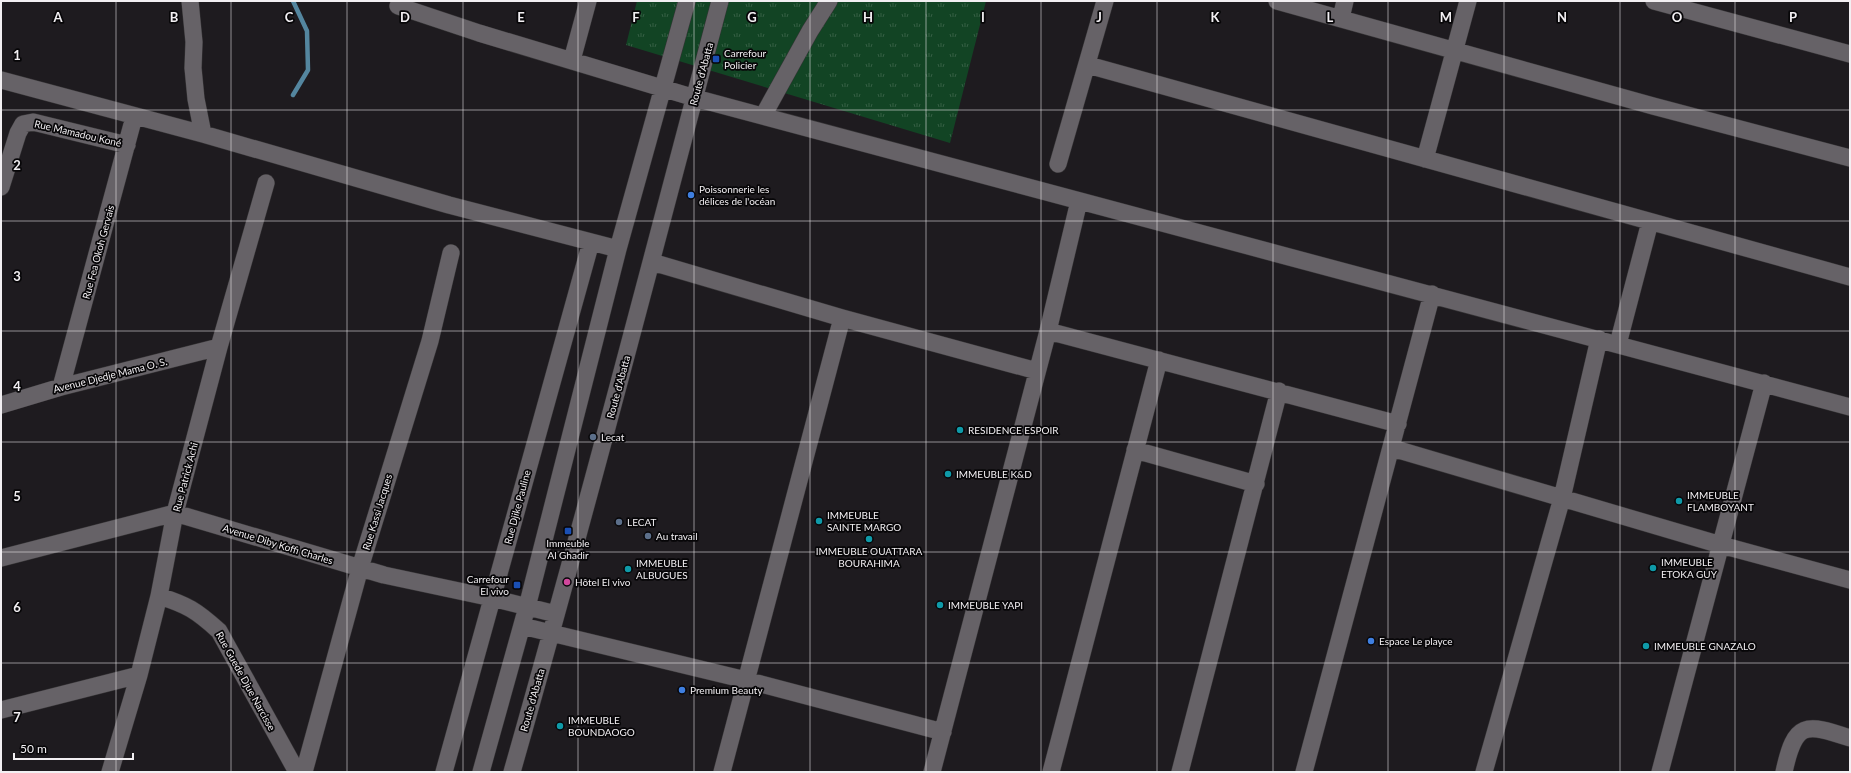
<svg xmlns="http://www.w3.org/2000/svg" width="1851" height="773" viewBox="0 0 1851 773" font-family="Lato,sans-serif">
	<style>
		.grass { fill: url(#grass-tufts) }
		.lines { fill: none; stroke-linecap: round; stroke-linejoin: round }
		.stream { stroke: #54869f; stroke-width: 4.5 }
		.minor-casing { stroke: #373537; stroke-width: 18 }
		.minor { stroke: #666267; stroke-width: 17 }
		.grid { fill: none; stroke: #f2eff2; stroke-width: 1; stroke-opacity: 0.55 }
		.transit-dot { fill: #1a4fb4; stroke: #070608; stroke-width: 1.5 }
		.shop-dot { fill: #3f7fe0; stroke: #070608; stroke-width: 1.5 }
		.culture-dot { fill: #0f9aa8; stroke: #070608; stroke-width: 1.5 }
		.service-dot { fill: #5c6f8a; stroke: #070608; stroke-width: 1.5 }
		.hotel-dot { fill: #d1479c; stroke: #070608; stroke-width: 1.5 }
		.labels { text-anchor: middle; stroke-width: 3.5; stroke-linejoin: round; paint-order: stroke }
		.poi-label { font-size: 10px; fill: #f2eff2; stroke: #070608; text-anchor: start }
		.street-label { font-size: 10px; fill: #f2eff2; stroke: #070608 }
		.grid-label { font-size: 13px; text-anchor: middle; font-weight: bold; fill: #f2eff2; stroke: #070608; stroke-width: 3.5; stroke-linejoin: round; paint-order: stroke }
	</style>
	<defs>
		<pattern id="grass-tufts" width="24" height="20" patternUnits="userSpaceOnUse"><rect width="24" height="20" fill="#124424"/><path d="M3 7l-1-3M5 7V3M7 7l1-3M15 17l-1-3M17 17v-4M19 17l1-3" fill="none" stroke="#355f44"/></pattern>
	</defs>
	<rect width="100%" height="100%" fill="#1e1b1f"/>
	<path class="grass" d="M637,1H986L950,143L626,45Z"/>
	<g class="lines">
		<path class="stream" d="M293,95L308,70L307,31L293,1"/>
		<g class="minor-casing">
			<path id="minor" d="M190,1L194,42L193,68L196,99L203,134
				M1277,1L1653,106L1850,158
				M1654,1L1850,54
				M398,6L479,33L695,98L1850,407
				M1341,18L1345,1
				M572,60L588,1
				M1088,65L1850,277
				M1,80L203,134L449,205L618,249
				M763,116L810,31L829,1
				M1425,159L1468,1
				M1058,164L1105,1
				M1,187L18,133L23,124L33,122L127,145
				M652,262L842,318L1037,371
				M1048,331L1398,424
				M1618,344L1650,222
				M61,387L134,117
				M1,405L61,387L219,347
				M1392,448L1721,545L1850,580
				M1135,450L1256,484
				M1,558L175,513L384,575L492,598L556,614
				M159,596C187,605 196,610 219,631L297,772
				M522,626L746,680L943,732
				M1,710L139,675
				M110,772L139,675L159,596L175,513L219,347L266,183
				M304,772L360,568L430,341L451,253
				M444,772L591,242
				M481,772L527,607L618,249L687,1
				M512,772C585,516 652,258 720,1
				M722,772L842,318
				M932,772L1048,331L1079,201
				M1051,772L1159,360
				M1180,772L1279,391
				M1304,772L1432,294
				M1484,772L1562,498L1599,339
				M1660,772L1764,383
				M1784,772C1795,721 1805,723 1850,738"/>
		</g>
		<use href="#minor" class="minor"/>
	</g>
	<path class="grid" d="M116,1V772M231,1V772M347,1V772M463,1V772M578,1V772M694,1V772M810,1V772M926,1V772M1041,1V772M1157,1V772M1273,1V772M1388,1V772M1504,1V772M1620,1V772M1735,1V772M1,110H1850M1,221H1850M1,331H1850M1,442H1850M1,552H1850M1,663H1850"/>
	<g class="transit-dot">
		<rect x="712" y="55" width="8" height="8" rx="2"/>
		<rect x="564" y="527" width="8" height="8" rx="2"/>
		<rect x="513" y="581" width="8" height="8" rx="2"/>
	</g>
	<g class="shop-dot">
		<circle cx="691" cy="195" r="4"/>
		<circle cx="1371" cy="641" r="4"/>
		<circle cx="682" cy="690" r="4"/>
	</g>
	<g class="culture-dot">
		<circle cx="960" cy="430" r="4"/>
		<circle cx="948" cy="474" r="4"/>
		<circle cx="1679" cy="501" r="4"/>
		<circle cx="819" cy="521" r="4"/>
		<circle cx="869" cy="539" r="4"/>
		<circle cx="1653" cy="568" r="4"/>
		<circle cx="628" cy="569" r="4"/>
		<circle cx="940" cy="605" r="4"/>
		<circle cx="1646" cy="646" r="4"/>
		<circle cx="560" cy="726" r="4"/>
	</g>
	<g class="service-dot">
		<circle cx="593" cy="437" r="4"/>
		<circle cx="619" cy="522" r="4"/>
		<circle cx="648" cy="536" r="4"/>
	</g>
	<circle class="hotel-dot" cx="567" cy="582" r="4"/>
	<g class="labels">
		<g class="poi-label">
			<text x="724" y="57">Carrefour<tspan x="724" dy="12">Policier</tspan></text>
			<text x="699" y="193">Poissonnerie les<tspan x="699" dy="12">délices de l'océan</tspan></text>
			<text x="968" y="434">RESIDENCE ESPOIR</text>
			<text x="601" y="441">Lecat</text>
			<text x="956" y="478">IMMEUBLE K&amp;D</text>
			<text x="1687" y="499">IMMEUBLE<tspan x="1687" dy="12">FLAMBOYANT</tspan></text>
			<text x="827" y="519">IMMEUBLE<tspan x="827" dy="12">SAINTE MARGO</tspan></text>
			<text x="627" y="526">LECAT</text>
			<text x="656" y="540">Au travail</text>
			<text x="568" y="547" text-anchor="middle">Immeuble<tspan x="568" dy="12">Al Ghadir</tspan></text>
			<text x="869" y="555" text-anchor="middle">IMMEUBLE OUATTARA<tspan x="869" dy="12">BOURAHIMA</tspan></text>
			<text x="1661" y="566">IMMEUBLE<tspan x="1661" dy="12">ETOKA GUY</tspan></text>
			<text x="636" y="567">IMMEUBLE<tspan x="636" dy="12">ALBUGUES</tspan></text>
			<text x="509" y="583" text-anchor="end">Carrefour<tspan x="509" dy="12">El vivo</tspan></text>
			<text x="575" y="586">Hôtel El vivo</text>
			<text x="948" y="609">IMMEUBLE YAPI</text>
			<text x="1379" y="645">Espace Le playce</text>
			<text x="1654" y="650">IMMEUBLE GNAZALO</text>
			<text x="690" y="694">Premium Beauty</text>
			<text x="568" y="724">IMMEUBLE<tspan x="568" dy="12">BOUNDAOGO</tspan></text>
		</g>
		<g class="street-label">
			<text transform="translate(701 74) rotate(-75)" y="4">Route d'Abatta</text>
			<text transform="translate(78 133) rotate(13)" y="4">Rue Mamadou Koné</text>
			<text transform="translate(98 252) rotate(-75)" y="4">Rue Fea Okoh Gervais</text>
			<text transform="translate(110 375) rotate(-14)" y="4">Avenue Djedje Mama O. S.</text>
			<text transform="translate(618 387) rotate(-75)" y="4">Route d'Abatta</text>
			<text transform="translate(185 477) rotate(-75)" y="4">Rue Patrick Achi</text>
			<text transform="translate(517 507) rotate(-75)" y="4">Rue Djike Pauline</text>
			<text transform="translate(377 512) rotate(-73)" y="4">Rue Kassi Jacques</text>
			<text transform="translate(278 544) rotate(17)" y="4">Avenue Diby Koffi Charles</text>
			<text transform="translate(246 681) rotate(61)" y="4">Rue Guede Djue Narcisse</text>
			<text transform="translate(532 700) rotate(-74)" y="4">Route d'Abatta</text>
		</g>
	</g>
	<g class="grid-label">
		<text x="58" y="22">A</text>
		<text x="174" y="22">B</text>
		<text x="289" y="22">C</text>
		<text x="405" y="22">D</text>
		<text x="521" y="22">E</text>
		<text x="636" y="22">F</text>
		<text x="752" y="22">G</text>
		<text x="868" y="22">H</text>
		<text x="983" y="22">I</text>
		<text x="1099" y="22">J</text>
		<text x="1215" y="22">K</text>
		<text x="1330" y="22">L</text>
		<text x="1446" y="22">M</text>
		<text x="1562" y="22">N</text>
		<text x="1677" y="22">O</text>
		<text x="1793" y="22">P</text>
		<text x="17" y="60">1</text>
		<text x="17" y="170">2</text>
		<text x="17" y="281">3</text>
		<text x="17" y="391">4</text>
		<text x="17" y="501">5</text>
		<text x="17" y="612">6</text>
		<text x="17" y="722">7</text>
	</g>
	<rect width="1851" height="773" fill="none" stroke="#f2eff2" stroke-width="4"/>
	<path d="M14 753v6h119v-6" fill="none" stroke="#f2eff2" stroke-width="2"/>
	<text x="20" y="753" font-size="12" fill="#f2eff2" stroke="#070608" stroke-width="3" paint-order="stroke">50 m</text>
</svg>
